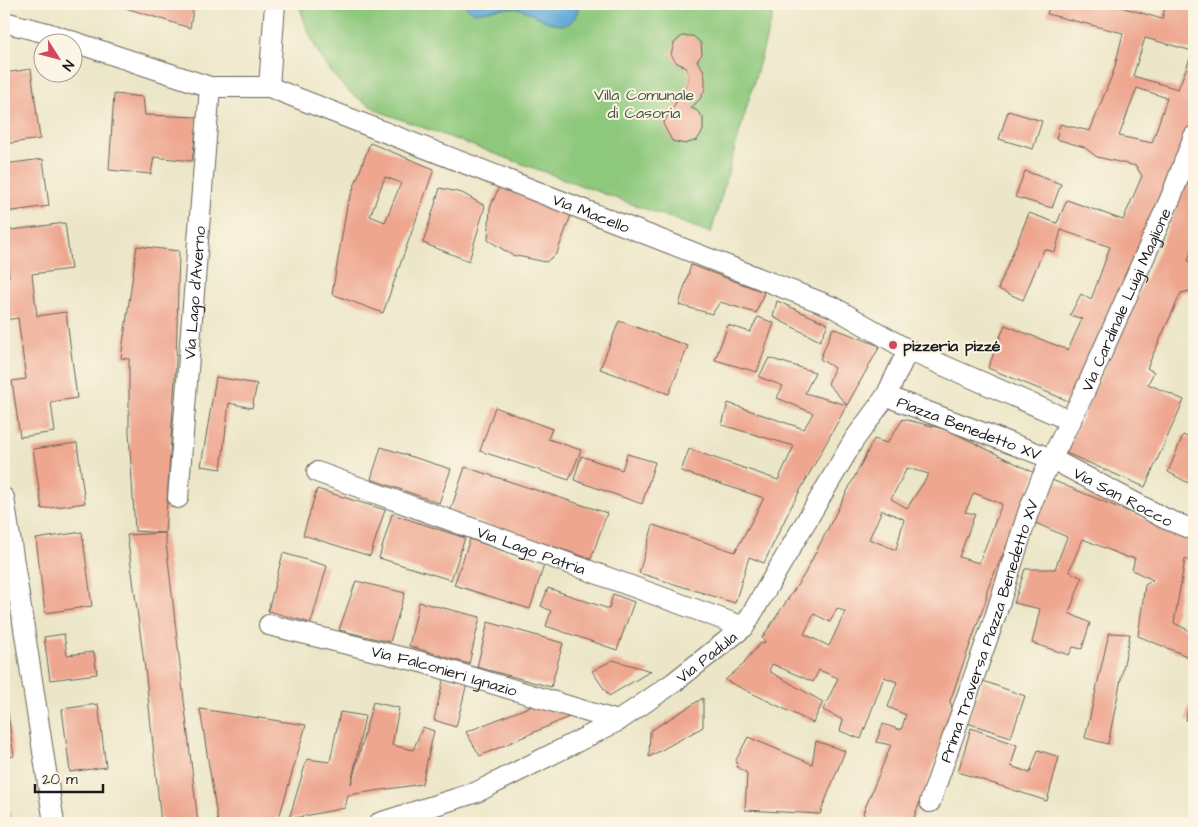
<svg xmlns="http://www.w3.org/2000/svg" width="1198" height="827" viewBox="0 0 1198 827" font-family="'Architects Daughter',sans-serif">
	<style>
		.green { fill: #8dc87c; stroke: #54724c }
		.water { fill: #5fa7d6; stroke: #3e6279 }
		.building { fill: #eea68f; fill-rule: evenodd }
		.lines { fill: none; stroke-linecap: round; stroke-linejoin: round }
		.minor-casing { stroke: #656358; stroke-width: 22 }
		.minor { stroke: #fff; stroke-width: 20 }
		.poi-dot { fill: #d1495b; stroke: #fcf5e5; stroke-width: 2 }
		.labels { text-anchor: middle; stroke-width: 4; stroke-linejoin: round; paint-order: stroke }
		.park-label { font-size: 16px; fill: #44583e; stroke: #fcf5e5 }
		.street-label { font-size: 16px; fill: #1c1c1c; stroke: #fcf5e5 }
		.poi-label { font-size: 16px; font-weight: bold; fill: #1c1c1c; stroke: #fcf5e5; text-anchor: start }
	</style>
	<rect width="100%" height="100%" fill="#fcf5e5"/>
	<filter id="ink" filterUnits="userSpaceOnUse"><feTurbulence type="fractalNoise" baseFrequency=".02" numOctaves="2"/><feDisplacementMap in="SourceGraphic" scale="10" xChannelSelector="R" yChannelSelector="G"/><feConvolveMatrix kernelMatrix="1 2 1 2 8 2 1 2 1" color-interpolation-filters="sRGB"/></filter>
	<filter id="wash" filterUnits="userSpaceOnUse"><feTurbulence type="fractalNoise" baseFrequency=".0096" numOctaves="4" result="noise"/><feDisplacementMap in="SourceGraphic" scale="20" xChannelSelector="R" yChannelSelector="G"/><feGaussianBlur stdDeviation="1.12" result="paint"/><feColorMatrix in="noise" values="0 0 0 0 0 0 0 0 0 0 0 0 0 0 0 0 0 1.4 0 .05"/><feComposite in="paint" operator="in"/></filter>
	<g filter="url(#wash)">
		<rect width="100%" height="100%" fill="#ece6c8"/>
		<path class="green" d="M299,4H776L711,233L378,111C367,103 352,96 343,86C321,63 307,34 299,4Z"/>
		<path class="water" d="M463,4H579C572,47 536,11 516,8C503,6 487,12 474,13Z"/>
		<g id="blocks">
			<path class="building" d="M113,4H194L190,28Z
				M1050,4H1111L1162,19L1166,4H1194V121L1071,402L988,368L1005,325L1068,350L1082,319L1070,315L1081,294L1091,300L1110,247L1061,230L1055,252L1044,249L1023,300L998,289L1029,213L1057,223L1067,200L1123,220L1142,176L1136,166L1097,157L1084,147L1056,139L1060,124L1090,131L1114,70L1123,33L1047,14ZM1145,38L1193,51L1178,89L1133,76ZM1137,88L1167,98L1152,143L1119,136Z
				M682,36H693L701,43L702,54L697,61L703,69L705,79V89L700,99L691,108L696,110L703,117V131L697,140L685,144L672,141L663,124L687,84L689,76L686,67L677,63L671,55L674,43Z
				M31,69L40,139L4,144V73Z
				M114,94L143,97L145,115L198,117L192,161L154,157L151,174L109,170Z
				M1008,111L1042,121L1033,149L999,139Z
				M370,143L434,169L383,313L332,294L347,206ZM385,177L401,183L385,222L370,216Z
				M43,159L49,206L6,212L4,164Z
				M1194,163V241L1188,261L1194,264V290L1181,293L1147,368L1154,372L1148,384L1184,400L1145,487L1066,453L1164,238Z
				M1025,171L1061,184L1052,208L1015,197Z
				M499,187L571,215L557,253L546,262L512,255L488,240L490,208Z
				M440,188L462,193L485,206L469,261L423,243Z
				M65,223L71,269L32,274L37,316L66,312L77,398L51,402L55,432L20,437L12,381L26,379L18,318L4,320V278L9,277L4,231Z
				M137,246L179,251L176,362L165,533L198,823H161L146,677L127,535L165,533L135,531L129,431V359L121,358Z
				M691,265L764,292L756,313L720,302L712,314L679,305Z
				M777,301L828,324L820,341L773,317Z
				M758,317L774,323L757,372L715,360L728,325L750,332Z
				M619,321L688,346L669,394L600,369Z
				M833,328L880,346L847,405L828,384L834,368L820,359Z
				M769,358L815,372L805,393L847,405L791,507L764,563L749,557L735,603L639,573L653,525L735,552L764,498L681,471L689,449L778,480L794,446L722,425L728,403L804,429L813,413L777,398L783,386L759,377Z
				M216,377L257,384L252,408L229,403L221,469L201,466Z
				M495,407L552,429L548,439L581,450L569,480L480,451Z
				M903,419L948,430L1035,473L1019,518L987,590L986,600L950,701L952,708L932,770L913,820L866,818L863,813L891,745L876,742L883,724L901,730L906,715L888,707L897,682L884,677L861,739L840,731L843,720L823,710L838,678L819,670L813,682L772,664L769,671L823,702L813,723L725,680L745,663L744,662L761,643L764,644L765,641L762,638L804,575L874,439L887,443ZM907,468L929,474L907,508L891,499ZM974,493L1002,504L979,563L959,557L975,514L965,512ZM882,510L904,519L896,550L869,539ZM837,608L845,612L829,646L804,634L814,614L830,622Z
				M1183,435L1194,440V486L1168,472Z
				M77,443L85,503L42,509L33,449Z
				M381,447L451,469L439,503L371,479Z
				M627,454L655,462L642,504L574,480L581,456L622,470Z
				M465,467L607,513L591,559L450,512Z
				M1047,478L1194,539V563L1185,559L1174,623L1194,633V659L1138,636L1145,585L1153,580L1132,570L1135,558L1126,557L1083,539L1069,571L1082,578L1069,613L1090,623L1082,649L1073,647L1069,655L1032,643L1040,609L1014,603L1025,569H1055L1067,537L1031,521Z
				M317,489L385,510L370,556L303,535Z
				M392,514L465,538L451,580L379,558Z
				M82,532L92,606L45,613L36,539Z
				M470,539L544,565L530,609L454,585Z
				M283,553L327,566L311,623L268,611Z
				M356,581L405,593L390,642L339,630Z
				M548,588L609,609L613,594L634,602L617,650L546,626L551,611L541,606Z
				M419,602L480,617L469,664L409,646Z
				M488,622L563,643L551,687L477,667Z
				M1109,633L1130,634L1108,744L1085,738Z
				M64,634L67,655L94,652L97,674L50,680L44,637Z
				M613,660L651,671L609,696L592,671Z
				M444,677L467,683L456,727L434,720Z
				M983,681L1025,696L1011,737L967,723Z
				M4,686L14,756L4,758Z
				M703,698V727L649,757L650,731Z
				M373,702L399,708L392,745L413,750L423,727L434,731L422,784L348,795L345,808L289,819L307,759L330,762L340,712L365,716L351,784Z
				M98,704L106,767L70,772L62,709Z
				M534,705L571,716L480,756L466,732Z
				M1188,707H1194V722L1186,720Z
				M200,709L306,725L279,818L258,823H218Z
				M971,728L1017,745L1011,766L1030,773L1038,750L1059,757L1047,801L958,772Z
				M748,737L812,764L816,741L845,751L820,814L745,810L747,773L737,767L736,760Z
				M4,797L13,823H4Z
				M722,819V823H675V822Z"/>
		</g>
	</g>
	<g filter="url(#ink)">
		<use href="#blocks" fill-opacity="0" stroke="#656358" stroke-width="1"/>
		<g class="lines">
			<g class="minor-casing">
				<g id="minor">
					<path id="s1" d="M4,22L47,33L210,87H269L833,307L908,350L1071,421"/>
					<path d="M269,87L275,4"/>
					<path id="s2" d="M886,396L1052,459L1166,519L1194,530"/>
					<path id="s3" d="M317,472L744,627"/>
					<path d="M4,498L54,823"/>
					<path id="s4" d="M178,498L210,87"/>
					<path id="s5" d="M269,625L421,662L618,721"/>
					<path id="s6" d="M930,802L996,614L1028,513L1041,480L1084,393L1171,197L1194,136"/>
					<path id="s7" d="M379,823L477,792L618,721L673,683L744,627L854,440L886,396L908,350"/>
				</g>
			</g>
			<use href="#minor" class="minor"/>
		</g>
	</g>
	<circle class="poi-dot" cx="893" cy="345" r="5"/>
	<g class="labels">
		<g class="park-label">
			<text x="644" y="100">Villa Comunale<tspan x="644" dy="18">di Casoria</tspan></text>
		</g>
		<g class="street-label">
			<text dy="6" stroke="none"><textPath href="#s1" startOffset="621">Via Macello</textPath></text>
			<text dy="6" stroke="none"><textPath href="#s4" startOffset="206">Via Lago d'Averno</textPath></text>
			<text dy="6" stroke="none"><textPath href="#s6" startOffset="540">Via Cardinale Luigi Maglione</textPath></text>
			<text dy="6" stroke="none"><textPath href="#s2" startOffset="89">Piazza Benedetto XV</textPath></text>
			<text dy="6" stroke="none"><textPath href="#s2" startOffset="258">Via San Rocco</textPath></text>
			<text dy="6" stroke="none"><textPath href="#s3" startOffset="228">Via Lago Patria</textPath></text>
			<text dy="6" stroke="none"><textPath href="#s6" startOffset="181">Prima Traversa Piazza Benedetto XV</textPath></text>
			<text dy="6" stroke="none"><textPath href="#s7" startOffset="370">Via Padula</textPath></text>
			<text dy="6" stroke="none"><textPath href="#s5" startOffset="181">Via Falconieri Ignazio</textPath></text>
		</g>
		<g class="poi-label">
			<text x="903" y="351">pizzeria pizzé</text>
		</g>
	</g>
	<rect width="1198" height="827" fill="none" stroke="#fcf5e5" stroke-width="20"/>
	<g transform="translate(58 58) rotate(126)"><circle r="24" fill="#fcf5e5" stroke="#a29e95"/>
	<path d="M0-4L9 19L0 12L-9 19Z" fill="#d1495b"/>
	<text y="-8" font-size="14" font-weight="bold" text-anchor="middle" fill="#1c1c1c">N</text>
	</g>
	<path d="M35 784v8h68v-8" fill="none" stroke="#1c1c1c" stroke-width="2.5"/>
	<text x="42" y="784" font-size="15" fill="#1c1c1c" stroke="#fcf5e5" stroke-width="4" paint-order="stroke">20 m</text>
</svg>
